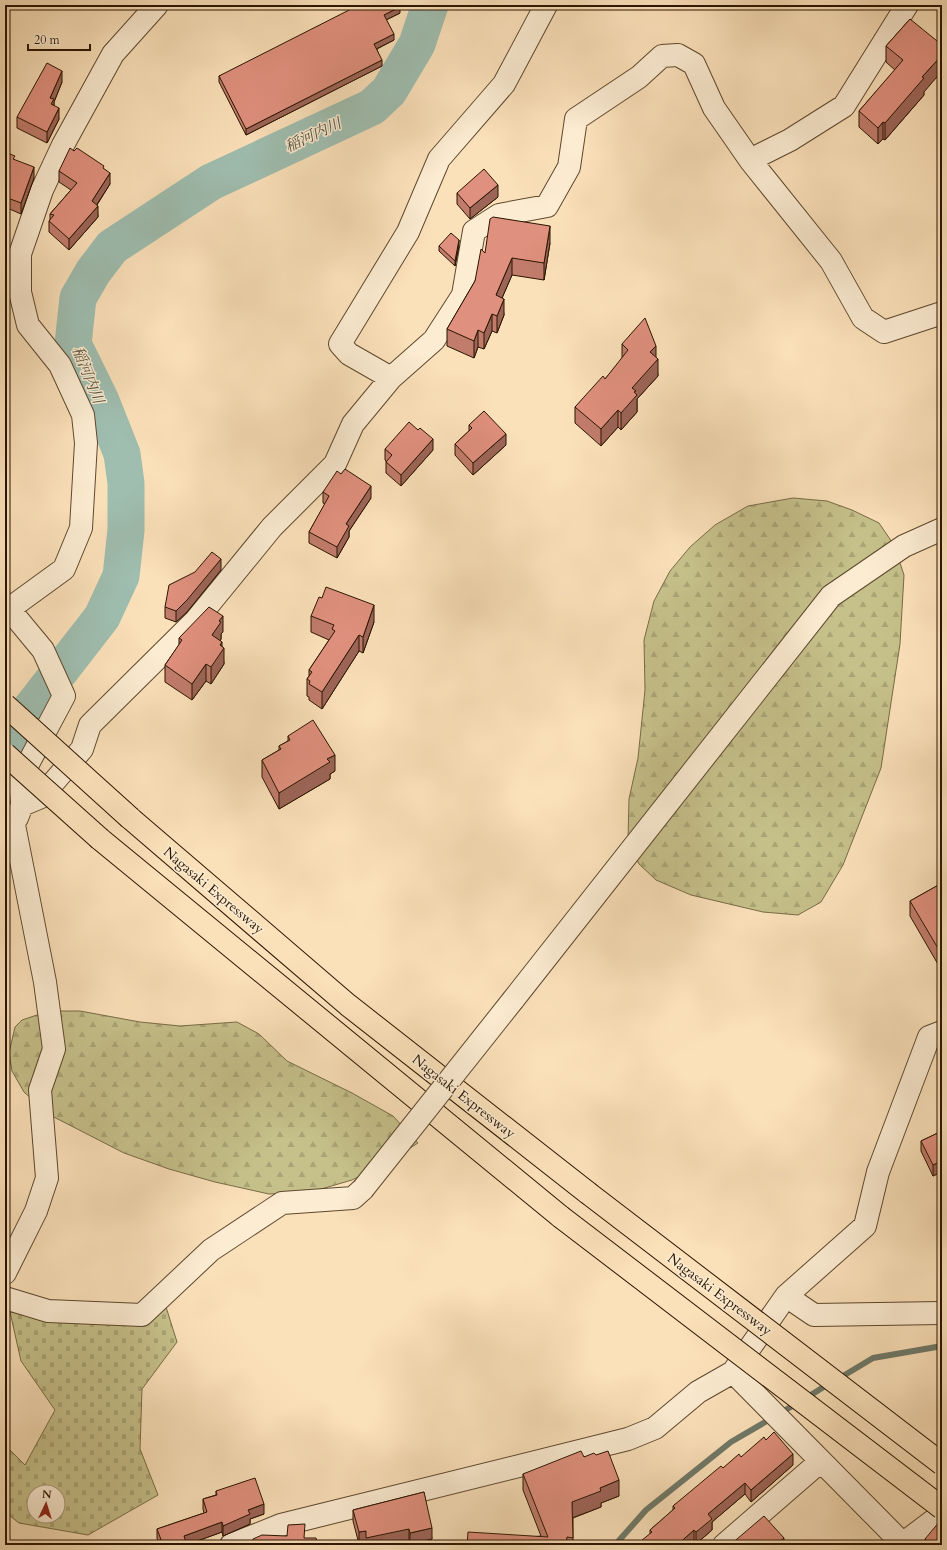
<svg xmlns="http://www.w3.org/2000/svg" width="947" height="1550" viewBox="0 0 947 1550" font-family="Cardo,'Noto Serif JP',serif">
	<style>
		.forest { fill: url(#forest-firs); stroke: #786b46 }
		.cemetery { fill: url(#cemetery-stones); stroke: #786b46; fill-rule: evenodd }
		.lines { fill: none; stroke-linecap: round; stroke-linejoin: round }
		.stream { stroke: #707a6a; stroke-width: 6 }
		.river { stroke: #9fbeb0; stroke-width: 37 }
		.minor-casing { stroke: #5e482e; stroke-width: 24 }
		.highway-casing { stroke: #2a1500; stroke-width: 24 }
		.minor { stroke: #fcecd2; stroke-width: 22 }
		.highway { stroke: #fbe1ba; stroke-width: 22 }
		.minor-bridge-casing { stroke: #5e482e; stroke-width: 24; stroke-linecap: butt }
		.highway-bridge-casing { stroke: #2a1500; stroke-width: 24; stroke-linecap: butt }
		.minor-bridge { stroke: #fcecd2; stroke-width: 22 }
		.highway-bridge { stroke: #fbe1ba; stroke-width: 22 }
		.wall { fill: #c17c6c; stroke: #2a1500 }
		.shaded-wall { fill: #9d6558; stroke: #2a1500 }
		.building { fill: #e0907e; stroke: #2a1500 }
		.labels { text-anchor: middle; stroke-width: 3; stroke-linejoin: round; paint-order: stroke }
		.street-label { font-size: 14px; fill: #2a1500; stroke: #fcecd2 }
		.water-label { font-size: 15px; font-style: italic; fill: #53503e; stroke: #fcecd2 }
	</style>
	<defs>
		<pattern id="forest-firs" width="22" height="20" patternUnits="userSpaceOnUse"><rect width="22" height="20" fill="#c6c18b"/><path d="M5 1l3.5 6h-7zM16 11l3.5 6h-7z" fill="#aaa576"/></pattern>
		<pattern id="cemetery-stones" width="16" height="16" patternUnits="userSpaceOnUse"><rect width="16" height="16" fill="#c6c18b"/><path d="M2 7V4a2 2 0 0 1 4 0v3zM10 15v-3a2 2 0 0 1 4 0v3z" fill="#aaa576"/></pattern>
	</defs>
	<rect width="100%" height="100%" fill="#fbe1ba"/>
	<filter id="stains"><feTurbulence type="fractalNoise" baseFrequency=".005" numOctaves="4"/><feColorMatrix values="0 0 0 0 .2 0 0 0 0 .09 0 0 0 0 .02 0 0 0 .5 -.17"/></filter>
	<radialGradient id="worn" r=".72"><stop offset=".6" stop-color="#630" stop-opacity="0"/><stop offset="1" stop-color="#630" stop-opacity=".3"/></radialGradient>
	<path class="forest" d="M793,498L827,501L852,510L879,523L894,545L904,575L900,644L881,768L843,865L821,902L798,915L763,912L691,895L656,880L639,864L628,839L629,799L638,758L645,690L644,640L654,601L670,571L690,547L715,525L748,506Z
		M49,1011H80L140,1022L180,1026L237,1022L259,1034L287,1061L352,1093L393,1116L418,1143L388,1162L352,1180L311,1192L269,1194L215,1182L169,1169L124,1153L48,1114L24,1092L12,1071L9,1053L15,1027L22,1020Z"/>
	<path class="cemetery" d="M166,1307L177,1342L142,1389L140,1449L158,1495L88,1535L19,1523L5,1512V1445L25,1465L55,1410L21,1361L10,1312L48,1318ZM34,1492H58V1516H34Z"/>
	<g class="lines">
		<path class="stream" d="M838,1379L873,1358L942,1346
			M806,1398L830,1383
			M780,1413L798,1403
			M615,1545L646,1510L731,1442L772,1418"/>
		<path class="river" d="M5,742L102,617L121,576L126,530V483L122,454L101,401L73,344L78,298L93,272L112,247L211,182L372,107L389,91L417,44L430,5"/>
		<g class="minor-casing">
			<path id="minor" d="M750,160L790,140L844,106L907,5
				M391,378L349,354L340,344L408,232L439,159L504,84L546,5
				M5,608L9,609L43,650L64,696L20,779L22,805L17,818
				M9,609L64,569L81,528L86,443L83,415L60,365L28,325L20,292V254L42,190L63,145L113,54L157,5
				M22,805L41,797L82,749L90,725L196,620L272,527L335,464L353,424L391,378L434,340L463,295L474,231L499,215L547,206L569,167L576,119L639,77L662,56L678,55L694,64L714,108L750,160L831,261L863,318L884,332L942,313
				M513,1000L831,596L904,546L942,529
				M5,1273L36,1211L47,1178L40,1090L54,1049L45,982L14,825
				M786,1296L814,1315L942,1313
				M5,1298L48,1311L142,1315L211,1250L282,1203L353,1198L363,1189
				M733,1372L904,1545
				M231,1545L281,1525L628,1439L655,1428L698,1392L733,1372L786,1296L865,1226L878,1172L929,1037L942,1032
				M724,1545L821,1461
				M901,1545L942,1514"/>
		</g>
		<g class="highway-casing">
			<path id="highway" d="M130,818L348,1005L588,1193
				M100,839L561,1217"/>
		</g>
		<use href="#minor" class="minor"/>
		<use href="#highway" class="highway"/>
		<g class="minor-bridge-casing">
			<path id="minor-bridge" d="M363,1189L513,1000"/>
		</g>
		<g class="highway-bridge-casing">
			<path id="highway-bridge" d="M5,705L130,818
				M5,754L100,839
				M588,1193L942,1464
				M561,1217L942,1508"/>
		</g>
		<use href="#minor-bridge" class="minor-bridge"/>
		<use href="#highway-bridge" class="highway-bridge"/>
	</g>
	<path class="wall" d="M400,13L386,20L394,40L377,49L382,66L246,135L219,82V76Z
		M910,19L924,95L885,140L883,139L878,144L859,127V111L895,70L886,62V46Z
		M62,82L54,102V105L59,119L47,143L17,128V117Z
		M5,152L15,160L34,178L21,214L5,207Z
		M104,169L110,184L97,205L98,217L69,250L49,232V221L50,220V214L71,190L59,182V171Z
		M457,193L498,197L470,219L457,204Z
		M550,243L544,280L512,275L502,298L504,315L497,333L492,331L484,349L478,347L474,358L447,346V329L475,281L485,253Z
		M439,246H459L455,266L439,251Z
		M622,344L656,357L658,376L637,399V412L621,430L618,427L601,446L575,423V407L605,379L622,359Z
		M469,425L506,445L473,475L455,455V444L469,431Z
		M385,449L433,450L401,486L386,473V461L385,460Z
		M323,492L371,498L349,531V537L337,558L309,543V532L325,504L323,503Z
		M221,570L187,612L176,622L165,618V607Z
		M311,616L374,622L363,653L359,651L322,709L309,700V697L307,696V679L309,676V670L329,640L311,632Z
		M223,632L221,634V639L220,641L222,646L224,664L211,684L206,681L192,700L165,682V665L179,645V638Z
		M288,736L335,771L330,774V779L279,809L262,777V760L279,750V746L288,741Z
		M942,883L939,966L910,916V901Z
		M942,1131L940,1176L939,1173L933,1176L921,1151V1141Z
		M596,1455L619,1496L601,1503V1507L573,1518V1545H467L541,1536L523,1490V1474L584,1457Z
		M741,1457L793,1465L751,1502L745,1494L712,1522V1530L696,1544L694,1542L650,1534V1530L673,1510V1506L723,1468Z
		M216,1491L264,1514L250,1519V1524L223,1536L222,1532L186,1545H159L157,1538V1529L204,1513L203,1509V1499L216,1495Z
		M424,1492L432,1539L410,1544L409,1540L385,1545H366V1542L359,1544L353,1521V1510Z
		M925,1539L942,1545H925Z"/>
	<path class="shaded-wall" d="M400,7V13L384,21V15Z
		M394,34V40L374,50V44Z
		M942,55V71L924,92V95L885,140V123L922,77Z
		M382,60V66L246,135V129Z
		M62,71V82L54,102V110L51,115L50,98Z
		M59,108V119L47,143V132Z
		M883,122V139L878,144V128Z
		M34,167V178L21,214V203Z
		M110,173V184L92,212V201Z
		M498,185V197L470,219V208Z
		M98,206V217L69,250V239Z
		M550,226V243L544,280V263Z
		M459,240V246L455,266V261Z
		M512,258V275L496,312V295Z
		M504,299V315L497,333V316Z
		M492,314V331L484,349V333Z
		M478,330V347L474,358V341Z
		M656,346V361L658,359V376L637,399V412L621,430V413L632,388L650,352Z
		M618,410V427L601,446V429Z
		M506,434V445L473,475V463Z
		M433,439V450L401,486V475Z
		M371,486V498L349,531V537L337,558V547L346,524Z
		M221,559V570L187,612L176,622V611Z
		M374,605V622L363,653V637Z
		M223,616V632L221,634V639L212,652V635L219,621Z
		M359,635V651L322,709V692Z
		M222,642V650L224,648V664L211,684V667L220,645Z
		M206,664V681L192,700V684Z
		M335,755V771L330,774V779L279,809V793L327,759Z
		M942,948V964L939,966V950Z
		M939,1162V1173L933,1176V1165Z
		M942,1165V1176H940V1166Z
		M793,1454V1465L751,1502V1490Z
		M619,1480V1496L601,1503V1507L572,1518V1502L600,1488Z
		M745,1483V1494L712,1522V1530L696,1544V1532L708,1514Z
		M264,1504V1514L250,1519V1524L223,1536V1526L248,1510Z
		M222,1522V1532L186,1545H176L184,1536Z
		M432,1528V1539L410,1544V1533Z
		M409,1529V1540L385,1545H366V1542L359,1544V1532L366,1531Z
		M694,1530V1542L691,1545H677Z
		M784,1538V1545H775Z
		M317,1542V1545H305Z"/>
	<path class="building" d="M359,5H399L400,7L384,15L394,34L374,44L382,60L246,129L219,76Z
		M910,19L942,45V55L922,77L924,78L885,123L883,122L878,128L859,111L903,60L886,46Z
		M47,63L62,71L50,98L54,99L51,104L59,108L47,132L17,117Z
		M70,148L74,151L77,148L104,166L103,168L110,173L92,201L98,206L69,239L49,221L54,215L50,214L77,183L59,171Z
		M5,152L15,156L13,159L34,167L21,203L5,197Z
		M484,169L498,185L470,208L457,193Z
		M493,217L550,226L544,263L512,258L496,295L504,299L497,316L492,314L484,333L478,330L474,341L447,329L475,281L481,249L485,253L490,219Z
		M451,233L459,240L455,261L439,246Z
		M645,318L656,346L650,352L658,359L632,388L636,391L634,392L637,395L621,413L618,410L601,429L575,407L603,376L605,379L628,350L622,344Z
		M484,411L506,434L473,463L455,444L472,428L469,425Z
		M409,422L418,430L420,428L433,439L401,475L386,462L392,455L385,449Z
		M345,469L371,486L346,524L349,526L337,547L309,532L329,496L323,492L337,471L341,474Z
		M212,552L221,559L187,600L176,611L165,607L169,585L195,572Z
		M326,587L374,605L363,637L359,635L322,692L309,684L310,681L307,679L312,672L309,670L335,631L332,629L334,625L311,616L319,597L322,598Z
		M209,607L223,616L219,621L221,622L212,635L222,642L220,645L224,648L211,667L206,664L192,684L165,665L182,640L179,638Z
		M313,720L335,755L327,759L330,762L279,793L262,760L281,749L279,746L290,740L288,736Z
		M942,883V948L939,950L910,901Z
		M942,1131V1165L940,1166L939,1162L933,1165L921,1141Z
		M774,1432L793,1454L751,1490L745,1483L708,1514L712,1519L696,1532L694,1530L677,1545H636L652,1532L650,1530L675,1508L673,1506L721,1466L723,1468L739,1454L741,1457L764,1437L766,1440Z
		M581,1451L584,1457L594,1453L596,1455L608,1451L619,1480L600,1488L601,1491L572,1502L573,1538L567,1537L566,1545H467L468,1532L548,1537L523,1474Z
		M255,1478L264,1504L248,1510L250,1514L223,1526L222,1522L184,1536L186,1542L176,1545H163L157,1529L207,1512L203,1499L217,1495L216,1491Z
		M424,1492L432,1528L410,1533L409,1529L366,1538V1531L359,1532L353,1510Z
		M764,1516L784,1538L775,1545H730Z
		M940,1521L942,1523V1545H931L925,1539Z
		M305,1524L304,1538H316L317,1542L305,1545H252L253,1539L262,1535L287,1536L288,1525Z"/>
	<g class="labels">
		<g class="street-label">
			<text transform="translate(214 890) rotate(40)" y="5">Nagasaki Expressway</text>
			<text transform="translate(464 1096) rotate(38)" y="5">Nagasaki Expressway</text>
			<text transform="translate(720 1294) rotate(37)" y="5">Nagasaki Expressway</text>
		</g>
		<g class="water-label">
			<text transform="translate(313 135) rotate(-25)" y="5">稲河内川</text>
			<text transform="translate(88 375) rotate(68)" y="5">稲河内川</text>
		</g>
	</g>
	<rect width="947" height="1550" fill="none" stroke="#fbe1ba" stroke-width="20"/>
	<rect x="6" y="6" width="935" height="1538" fill="none" stroke="#2a1500" stroke-width="2"/>
	<rect x="10" y="10" width="927" height="1530" fill="none" stroke="#2a1500"/>
	<g transform="translate(46 1504) rotate(4)"><circle r="19" fill="#fcecd2" stroke="#a8967e"/>
	<path d="M0-3L7 15L0 10L-7 15Z" fill="#8f2418"/>
	<text y="-6" font-size="11" font-weight="bold" text-anchor="middle" fill="#2a1500">N</text>
	</g>
	<path d="M28 44v6h62v-6" fill="none" stroke="#2a1500" stroke-width="2"/>
	<text x="34" y="44" font-size="12" fill="#2a1500" stroke="#fcecd2" stroke-width="3" paint-order="stroke">20 m</text>
	<rect width="100%" height="100%" filter="url(#stains)"/>
	<rect width="100%" height="100%" fill="url(#worn)"/>
</svg>
